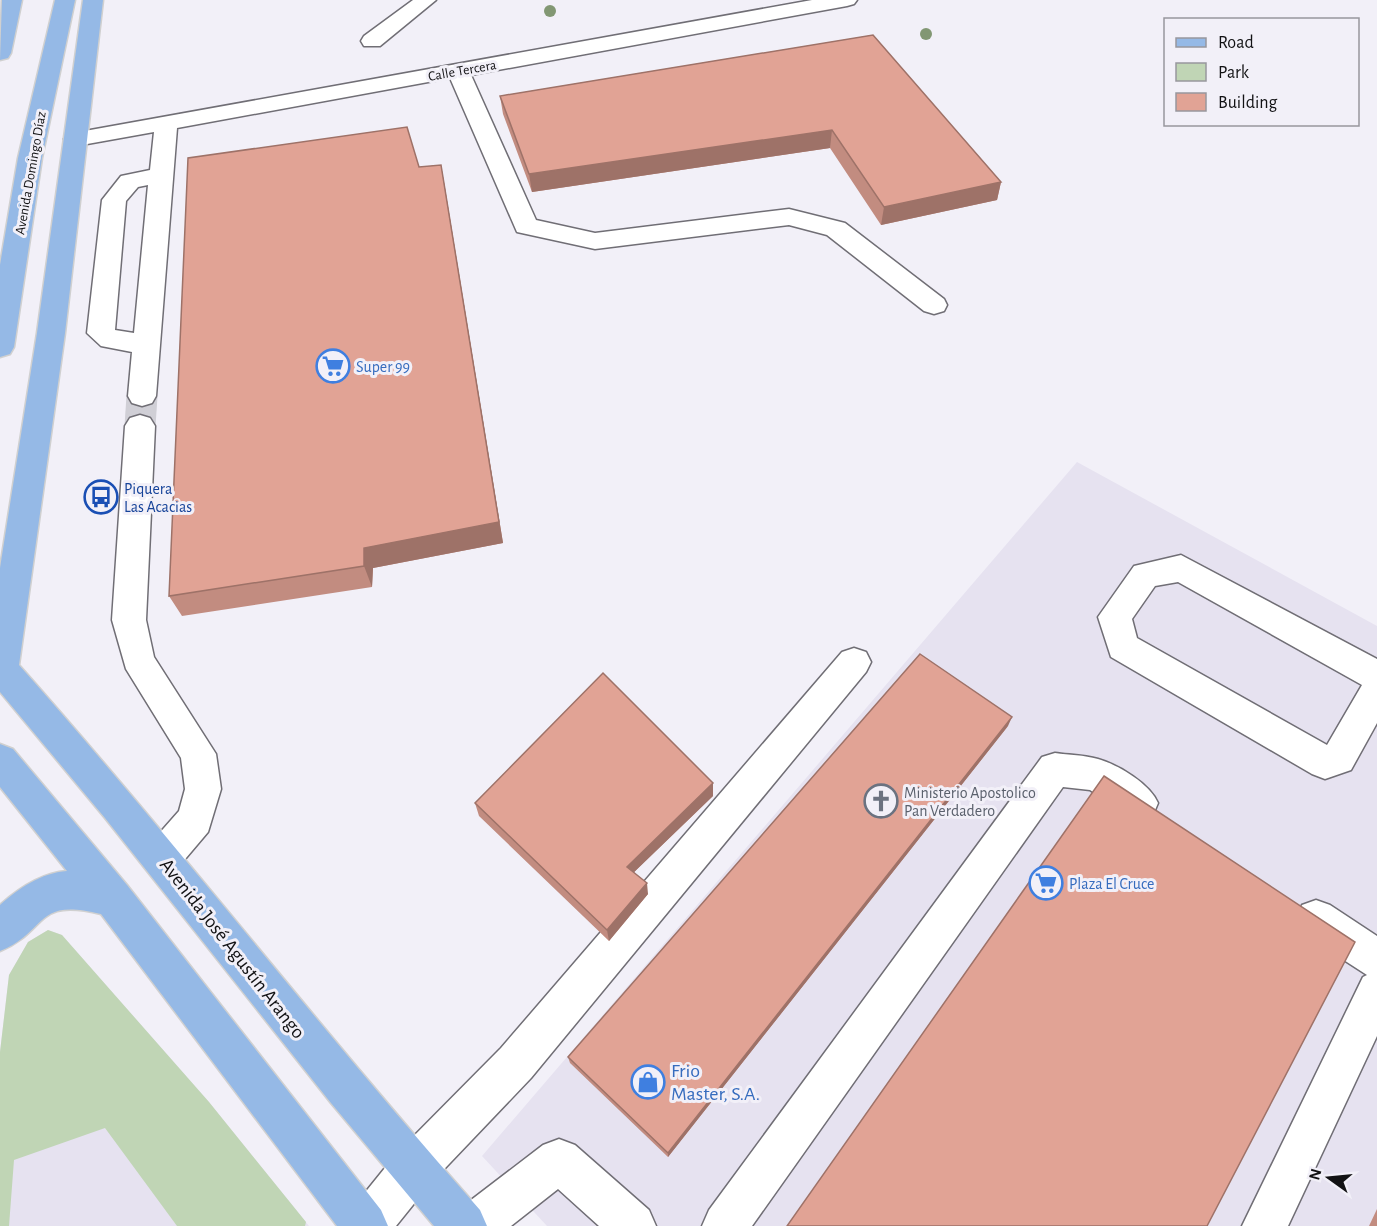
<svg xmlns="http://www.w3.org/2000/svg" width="1377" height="1226" viewBox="0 0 1377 1226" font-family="'Alegreya Sans',sans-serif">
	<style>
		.built { fill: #e6e2f0 }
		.green { fill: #c0d5b5 }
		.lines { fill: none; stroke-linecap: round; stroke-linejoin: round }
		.minor-tunnel { stroke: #d0cfd6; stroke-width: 31; stroke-dasharray: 31 15; stroke-linecap: butt }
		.minor-casing { stroke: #706e75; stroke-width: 3 }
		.major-casing { stroke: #d0d0d0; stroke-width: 3 }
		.minor { fill: #fff; fill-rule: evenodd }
		.major { fill: #95b9e6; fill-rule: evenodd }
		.tree { fill: #829773 }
		.wall { fill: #c28c80 }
		.shaded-wall { fill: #9e7268 }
		.building { fill: #e1a395; stroke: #9e7268; stroke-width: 1.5 }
		.labels { text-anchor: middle; stroke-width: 6; stroke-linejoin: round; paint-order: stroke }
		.far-street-label { font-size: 14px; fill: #121214; stroke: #f2f0f8 }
		.shop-label { font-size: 16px; fill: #366cbe; stroke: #f2f0f8; text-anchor: start }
		.transit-label { font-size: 16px; fill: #164399; stroke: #f2f0f8; text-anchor: start }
		.worship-label { font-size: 16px; fill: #5b616d; stroke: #f2f0f8; text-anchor: start }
		.near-street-label { font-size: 20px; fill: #121214; stroke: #f2f0f8 }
		.near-shop-label { font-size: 20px; fill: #366cbe; stroke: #f2f0f8; text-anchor: start }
	</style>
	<rect width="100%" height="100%" fill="#f2f0f8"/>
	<path class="built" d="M1077,462L1377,626V1226H547L482,1156Z
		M48,930L62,935L209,1102L309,1226H0V1052L9,975L28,942Z"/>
	<path class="green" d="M48,930L62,935L209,1102L306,1222L305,1226H177L105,1128L14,1160L9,1226H0V1052L9,975L28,942Z"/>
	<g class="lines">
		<path class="minor-tunnel" d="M140,426L142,396"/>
		<g class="minor-casing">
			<path id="minor" d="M413,0H436L380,46H364L361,41L364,36Z
				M812,0H857L854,4L847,6L471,75L536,220L595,233L789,209L845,223L944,299L947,305L944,311L934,314L924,311L827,235L789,225L595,249L517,232L450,78L177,128L156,396L152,403L142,406L132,403L128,396L132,352L101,346L87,333L102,200L121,176L150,170L154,132L76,146L68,144L64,139L68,134ZM148,185L134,333L115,330L126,201L138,187Z
				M140,415L150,418L155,426L146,620L154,657L216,754L221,789L208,832L175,871L162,876L149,871L143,858L149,845L179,811L185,789L181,758L126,669L112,620L125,426L130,418Z
				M1181,555L1377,659V723L1351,770L1325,779L1312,774L1111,657L1098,617L1134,566ZM1178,582L1362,685L1327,745L1137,638L1132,619L1155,586Z
				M854,648L866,652L871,662L866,672L531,1078L429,1185L396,1226H344L351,1210L397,1153L501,1048L842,652Z
				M1055,753C1069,755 1084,755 1098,759C1119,765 1150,784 1158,803L1153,815L1140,820L1127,815L1090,790L1063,787L752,1226H702L709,1210L1042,757Z
				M1316,900L1330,905L1377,936V1036L1288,1226H1242L1363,977L1367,975L1302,933L1296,919L1302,905Z
				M559,1139L575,1145L649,1210L656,1226H599L558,1189L511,1226H451L458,1210L543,1145Z"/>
		</g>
		<g class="major-casing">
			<path id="major" d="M2,0H22L11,53L8,58L0,60Z
				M55,0H75L42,158L14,347L10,354L0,357V265L18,158Z
				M83,0H103L65,333L19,665C177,843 322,1032 480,1210L487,1226H434L331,1103L105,818L0,692V568L37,333Z
				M0,744L13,749L127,885L381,1210L388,1226H337L101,914C33,897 49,931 0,951V905C19,888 41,873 67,871L0,787Z"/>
		</g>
		<use href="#minor" class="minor"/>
		<use href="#major" class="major"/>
	</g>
	<g class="tree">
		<circle cx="550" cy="11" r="6"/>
		<circle cx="926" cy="34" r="6"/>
	</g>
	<path class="wall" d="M873,35L1001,182L997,200L881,225L830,148L532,192L503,114L500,96Z
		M441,165L445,188L503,543L373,568L372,587L182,616L169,596L419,167Z
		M1008,726L668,1157L570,1063L568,1057Z
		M713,796L634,872L648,894L609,941L479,816L475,803Z
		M1377,1209V1226H1369Z"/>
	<path class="shaded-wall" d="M832,130L830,148L532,192L529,174Z
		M441,165L445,188L503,543L373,568L372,587L364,566V548Z
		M1001,182L997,200L881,225L884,207Z
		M1012,717L1008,726L668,1157V1153Z
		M713,783V796L628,878L627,867Z
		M647,883L648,894L609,941L607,930Z"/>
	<path class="building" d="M873,35L1001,182L884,207L832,130L529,174L500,96Z
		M407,127L419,167L441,165L499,522L364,548V566L169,596L188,158Z
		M920,654L1012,717L668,1153L568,1057Z
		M603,673L713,783L627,867L647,883L607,930L475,803Z
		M1104,776L1355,942L1207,1226H787Z"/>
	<defs>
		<g id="supermarket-ring" transform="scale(1.725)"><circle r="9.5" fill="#f2f0f8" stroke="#3f7fe0" stroke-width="1.5"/><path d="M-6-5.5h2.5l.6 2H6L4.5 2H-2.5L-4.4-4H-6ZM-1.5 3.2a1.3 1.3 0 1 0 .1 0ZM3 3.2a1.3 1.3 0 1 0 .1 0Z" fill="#3f7fe0"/></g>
		<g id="bus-ring" transform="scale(1.725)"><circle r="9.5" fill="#f2f0f8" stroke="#1a4fb4" stroke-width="1.5"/><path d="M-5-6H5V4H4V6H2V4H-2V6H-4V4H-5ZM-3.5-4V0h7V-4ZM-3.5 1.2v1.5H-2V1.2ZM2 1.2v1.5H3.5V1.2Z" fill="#1a4fb4"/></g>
		<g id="church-ring" transform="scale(1.725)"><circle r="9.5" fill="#f2f0f8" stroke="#6b7280" stroke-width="1.5"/><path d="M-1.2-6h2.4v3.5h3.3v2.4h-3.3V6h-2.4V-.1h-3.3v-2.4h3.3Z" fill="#6b7280"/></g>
		<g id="shop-ring" transform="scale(1.725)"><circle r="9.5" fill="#f2f0f8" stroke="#3f7fe0" stroke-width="1.5"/><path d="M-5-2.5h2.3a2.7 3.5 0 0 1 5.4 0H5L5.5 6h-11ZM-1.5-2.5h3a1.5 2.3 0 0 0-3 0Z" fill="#3f7fe0"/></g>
	</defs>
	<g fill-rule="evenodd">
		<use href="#supermarket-ring" x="333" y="366"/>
		<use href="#bus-ring" x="101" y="497"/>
		<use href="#church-ring" x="881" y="801"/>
		<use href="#supermarket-ring" x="1046" y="883"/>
		<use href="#shop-ring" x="648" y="1082"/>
	</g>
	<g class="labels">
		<g class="far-street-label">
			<text transform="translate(462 70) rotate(-10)" y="5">Calle Tercera</text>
			<text transform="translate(30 173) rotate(-80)" y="5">Avenida Domingo Díaz</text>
		</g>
		<g class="shop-label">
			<text x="356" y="372">Super 99</text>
			<text x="1069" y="889">Plaza El Cruce</text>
		</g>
		<g class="transit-label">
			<text x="124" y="494">Piquera<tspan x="124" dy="18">Las Acacias</tspan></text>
		</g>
		<g class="worship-label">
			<text x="904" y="798">Ministerio Apostolico<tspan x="904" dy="18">Pan Verdadero</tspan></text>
		</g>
		<g class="near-street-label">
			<text transform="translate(233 948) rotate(52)" y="7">Avenida José Agustín Arango</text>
		</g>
		<g class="near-shop-label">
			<text x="671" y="1077">Frio<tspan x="671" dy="23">Master, S.A.</tspan></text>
		</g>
	</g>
	<rect x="1164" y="18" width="195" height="108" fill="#f2f0f8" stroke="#98979d" stroke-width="1.5"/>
	<rect x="1176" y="38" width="30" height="9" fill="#95b9e6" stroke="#98979d" stroke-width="1.5"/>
	<text x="1218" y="48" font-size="18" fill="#121214">Road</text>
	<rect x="1176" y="63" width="30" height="18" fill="#c0d5b5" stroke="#98979d" stroke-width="1.5"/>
	<text x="1218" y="78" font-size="18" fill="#121214">Park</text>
	<rect x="1176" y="93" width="30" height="18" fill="#e1a395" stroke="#98979d" stroke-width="1.5"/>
	<text x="1218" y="108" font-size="18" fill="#121214">Building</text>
	<g transform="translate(1329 1178) rotate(285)" stroke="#f2f0f8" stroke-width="4.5" paint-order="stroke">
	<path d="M0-4.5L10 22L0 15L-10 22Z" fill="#121214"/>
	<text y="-9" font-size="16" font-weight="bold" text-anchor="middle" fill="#121214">N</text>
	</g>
</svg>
